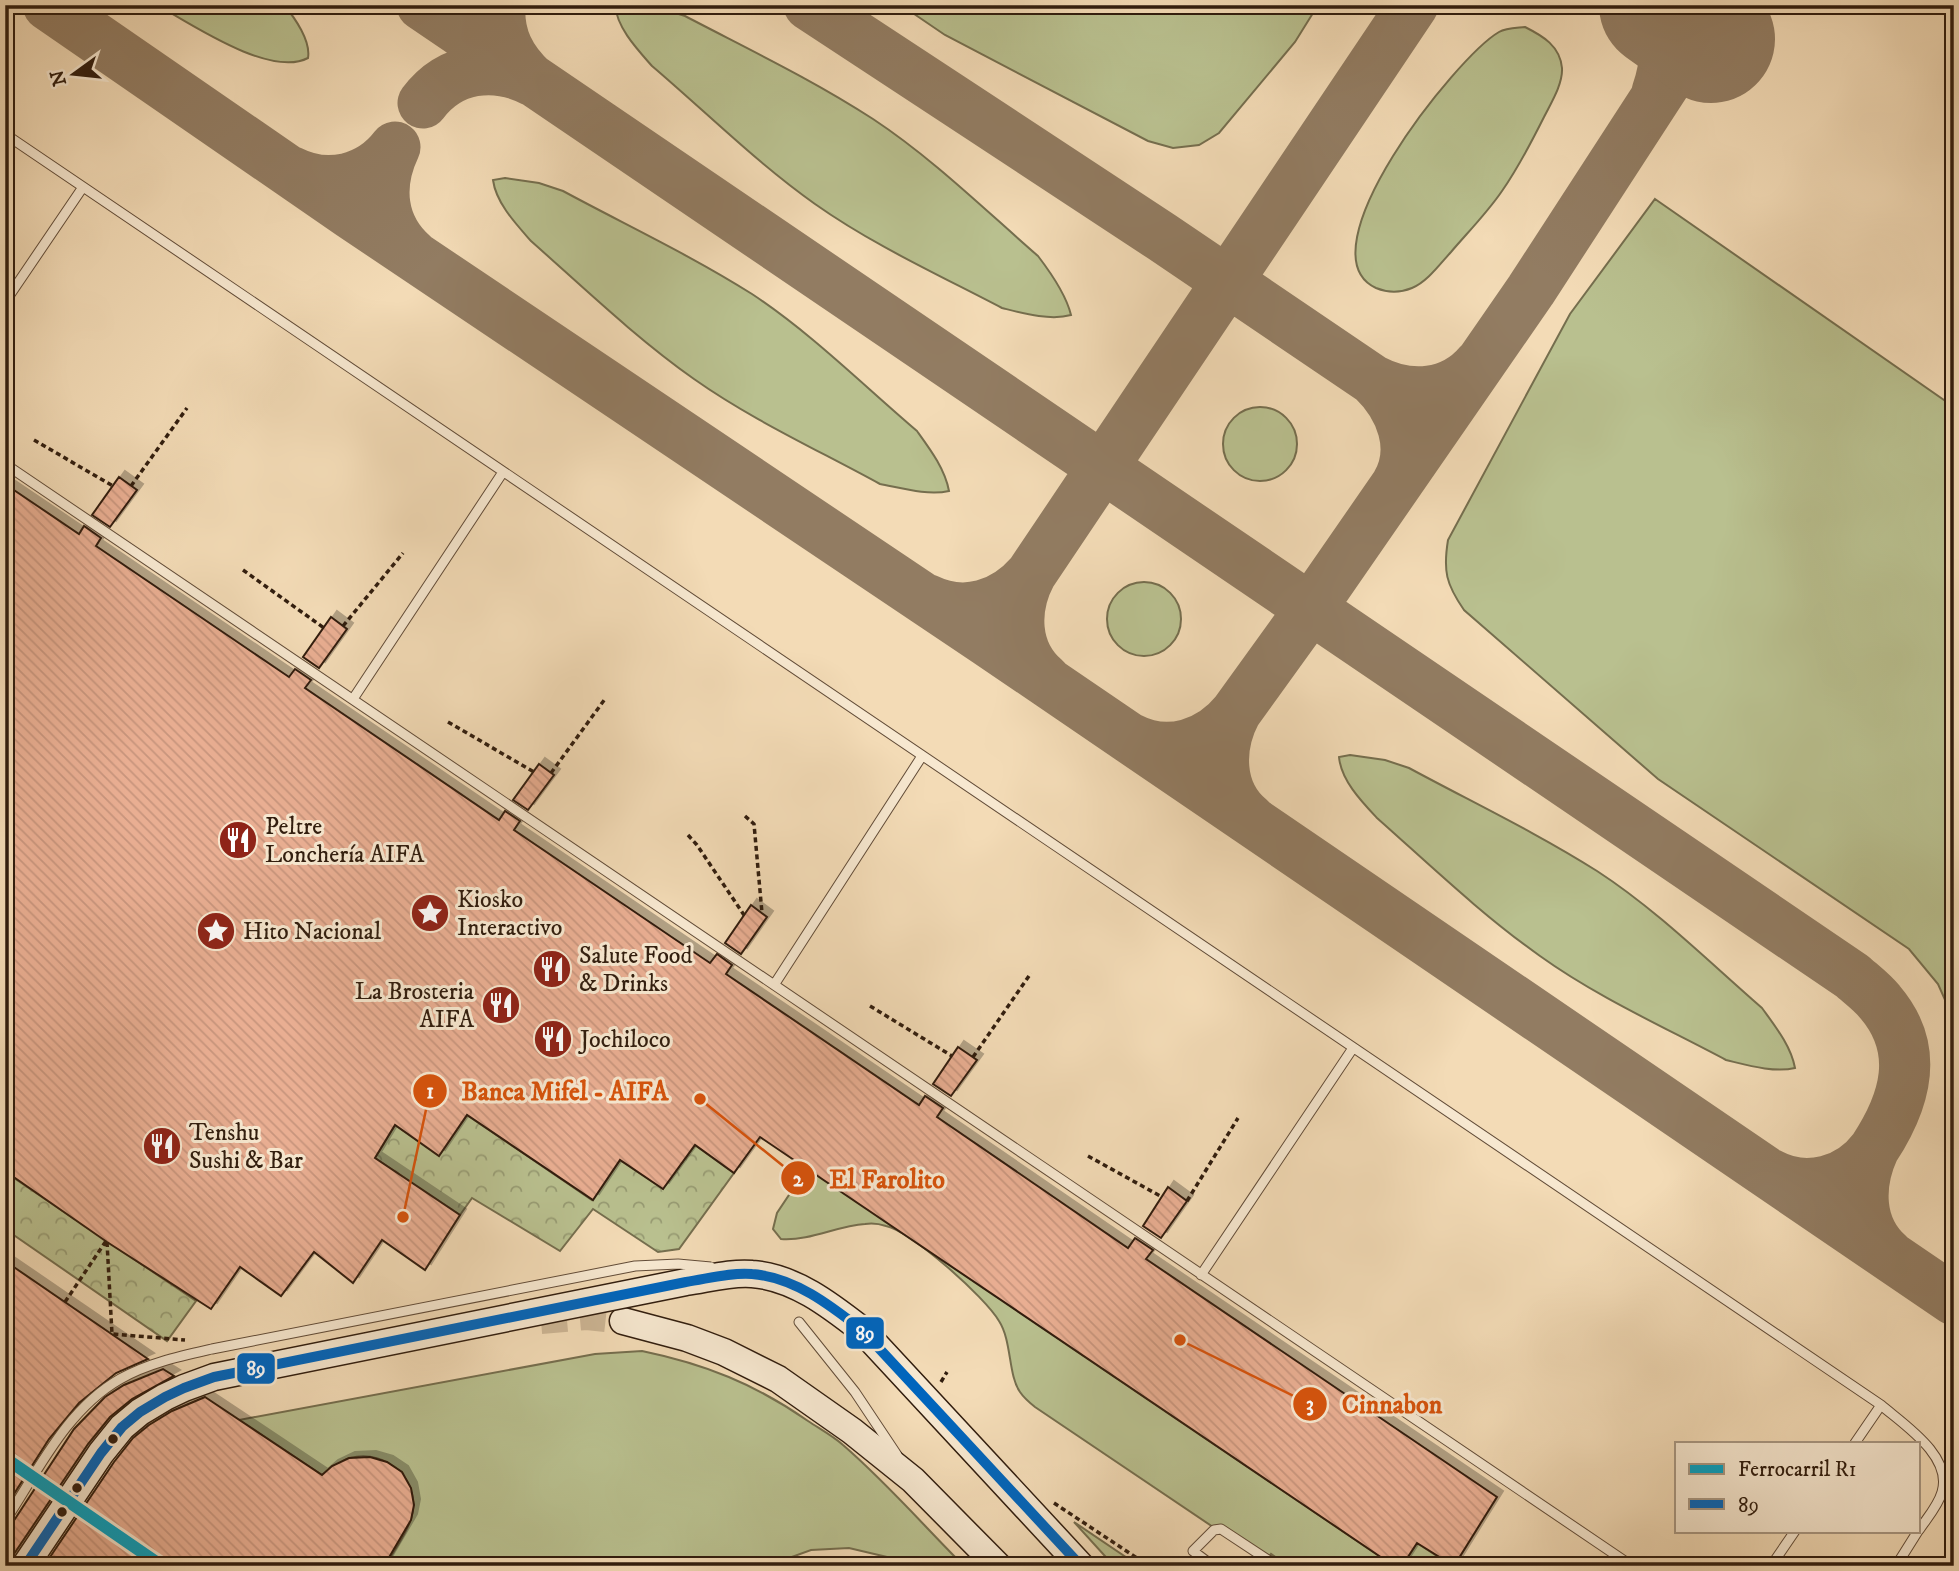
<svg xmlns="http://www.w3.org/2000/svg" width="1959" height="1571" viewBox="0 0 1959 1571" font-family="'IM FELL DW Pica',serif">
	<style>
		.grass { fill: #b9c08f; stroke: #756e4e; stroke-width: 2 }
		.park { fill: url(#park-crowns); stroke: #756e4e; stroke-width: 2 }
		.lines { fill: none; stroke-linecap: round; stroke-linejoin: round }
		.taxiway { stroke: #927c62; stroke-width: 51 }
		.runway { stroke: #927c62; stroke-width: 128 }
		.building { fill: url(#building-back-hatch); stroke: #311d0e; stroke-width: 2; filter: url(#shadow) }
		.secondary-tunnel { stroke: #ccb594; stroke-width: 26; stroke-dasharray: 26 13; stroke-linecap: butt }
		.lane-casing { stroke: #624c38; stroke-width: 11 }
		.secondary-casing { stroke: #311d0e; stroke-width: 29 }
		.path { stroke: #311d0e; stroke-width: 3.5; stroke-dasharray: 5 3.5; stroke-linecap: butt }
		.lane { stroke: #f7e8d0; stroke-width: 9 }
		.secondary { stroke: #f7e8d0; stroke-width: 26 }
		.lane-bridge-casing { stroke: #624c38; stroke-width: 11; stroke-linecap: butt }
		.secondary-bridge-casing { stroke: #311d0e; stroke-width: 29; stroke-linecap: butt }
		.lane-bridge { stroke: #f7e8d0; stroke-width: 9 }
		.secondary-bridge { stroke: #f7e8d0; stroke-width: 26 }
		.bus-1-casing { stroke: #f7e8d0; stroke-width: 16 }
		.bus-1 { stroke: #0065bd; stroke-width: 10 }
		.rail-1-casing { stroke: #f7e8d0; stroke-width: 18 }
		.rail-1 { stroke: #02a2c4; stroke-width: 12 }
		.bus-dot { fill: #311d0e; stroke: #f7e8d0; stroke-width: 2.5 }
		.labels { text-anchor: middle; stroke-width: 6; stroke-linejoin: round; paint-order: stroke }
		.poi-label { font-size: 24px; fill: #311d0e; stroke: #f7e8d0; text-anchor: start }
		.leader { fill: none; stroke: #d6530c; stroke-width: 2.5 }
		.callout-dot { fill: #d6530c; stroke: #f7e8d0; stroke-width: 2.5 }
		.mark-label { font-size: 21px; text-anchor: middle; font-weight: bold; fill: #fff }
		.callout-label { font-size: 26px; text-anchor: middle; font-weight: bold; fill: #d6530c; stroke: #f7e8d0; stroke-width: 6; stroke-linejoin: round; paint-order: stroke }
		.line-badge { stroke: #f7e8d0; stroke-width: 2.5 }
		.badge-label { font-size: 19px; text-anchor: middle; font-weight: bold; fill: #fff }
	</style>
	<defs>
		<pattern id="park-crowns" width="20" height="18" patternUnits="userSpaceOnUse" patternTransform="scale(1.75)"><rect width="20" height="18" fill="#b9c08f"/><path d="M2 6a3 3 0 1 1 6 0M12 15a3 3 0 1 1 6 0" fill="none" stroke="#979b73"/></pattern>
		<pattern id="building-back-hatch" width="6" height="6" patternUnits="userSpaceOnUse" patternTransform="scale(1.75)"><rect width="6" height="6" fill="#e9ae92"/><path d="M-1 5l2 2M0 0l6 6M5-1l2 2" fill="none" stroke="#c8957d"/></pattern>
		<filter id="shadow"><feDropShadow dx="6" dy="-6" stdDeviation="0" flood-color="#0004"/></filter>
	</defs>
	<rect width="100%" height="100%" fill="#f3dbb6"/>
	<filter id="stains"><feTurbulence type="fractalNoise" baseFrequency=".00286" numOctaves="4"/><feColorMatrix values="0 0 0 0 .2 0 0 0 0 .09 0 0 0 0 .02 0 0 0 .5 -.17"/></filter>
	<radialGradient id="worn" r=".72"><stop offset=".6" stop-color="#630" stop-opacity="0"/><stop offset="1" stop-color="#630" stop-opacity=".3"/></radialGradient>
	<path class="grass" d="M157,5H284C295,18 311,41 308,58C270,78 191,24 157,5Z
		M615,5L660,8L685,16C748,49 813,80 873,119C932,158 984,209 1038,256C1051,273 1066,294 1071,315C1050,321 1022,313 1002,308C939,275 873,245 815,204C757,163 706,112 652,66C637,49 617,28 615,5Z
		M901,5H1318L1295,42L1219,133L1199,145L1173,148L1148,141L945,35Z
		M1525,27C1543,36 1560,46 1562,68C1563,84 1551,103 1544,117C1531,143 1518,168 1502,191C1487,213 1468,232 1451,252C1440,264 1427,282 1412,288C1400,293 1388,293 1376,288C1300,253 1456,57 1499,32C1506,28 1517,28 1525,27Z
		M505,178L539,183L563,191C626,225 692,256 752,294C811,333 863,385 917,431C930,449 945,469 949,491C928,496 901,488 880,484C818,450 752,420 694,379C636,338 584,288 531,241C516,224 496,203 493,180Z
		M1655,199L1954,407V1020L1938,984L1909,949L1658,779L1464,610C1446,584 1443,571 1448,540L1570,314Z
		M1223 444a37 37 0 1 1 74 0a37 37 0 1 1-74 0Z
		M1107 619a37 37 0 1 1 74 0a37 37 0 1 1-74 0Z
		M1350,755L1385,760L1409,768C1472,802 1537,833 1597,871C1657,910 1709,962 1762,1008C1775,1026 1791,1046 1795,1068C1774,1073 1747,1065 1726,1060C1664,1027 1597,997 1540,956C1482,915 1430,865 1377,818C1361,801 1341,780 1339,757Z
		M807,1168L1394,1566H1288L1271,1554L1265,1562L1035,1407C1030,1403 1024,1398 1020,1392C1008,1375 1012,1341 999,1321C985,1297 912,1232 886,1226C880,1224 871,1223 865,1224C836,1226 811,1241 781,1239L773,1229L777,1213Z
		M642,1351C705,1364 755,1384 808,1421C820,1429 833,1436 843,1445C886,1482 924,1526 964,1566H907L887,1557L849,1548L811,1550L767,1566H402L390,1558C397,1546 407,1532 411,1519C423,1482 387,1448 350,1458C340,1461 330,1470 322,1475L239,1420L595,1354Z
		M1074,1522L1139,1566H1114Z
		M1417,1543L1452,1566H1402Z"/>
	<path class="park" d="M467,1115L592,1200L620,1160L663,1189L695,1145L734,1173L679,1249L658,1252L593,1209L560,1251L472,1198L460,1215L375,1158L395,1125L439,1155Z
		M5,1172L196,1301L167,1341L5,1229Z"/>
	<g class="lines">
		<path class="taxiway" d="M48,5L351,214L987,641L1954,1300
			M422,5L1852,976C1861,984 1872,992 1880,1002C1921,1050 1905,1102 1874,1149
			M809,5L1162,237L1373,380
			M1652,5C1668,35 1668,60 1657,92
			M423,103C450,67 494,61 533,81C510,60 498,36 500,5
			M290,171C327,190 370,180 395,147C377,185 380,226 413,255
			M1396,485C1418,449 1401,407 1373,380C1409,399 1452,396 1479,364
			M1031,574L1413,5
			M926,599C965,618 1004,605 1031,574C1013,608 1013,652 1045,679
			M1236,712L1311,608L1531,290L1716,5
			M1130,738C1168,758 1210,744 1236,712C1218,746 1217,792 1250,819
			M1770,1174C1807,1194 1850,1181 1874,1149C1858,1184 1857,1227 1889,1255"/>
		<path class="runway" d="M1663,5L1711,39"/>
	</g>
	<path class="building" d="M119,477L137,490L110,527L92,515Z
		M5,484L79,534L84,526L101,538L96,546L289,677L295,669L311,680L305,688L499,820L505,811L520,821L514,830L710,963L717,954L732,965L726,974L919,1105L925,1096L943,1108L937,1117L1128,1248L1135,1238L1153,1250L1146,1259L1497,1497L1454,1566L1417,1543L1402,1566H1394L760,1137L734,1173L695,1145L663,1189L620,1160L593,1200L467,1115L439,1156L395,1125L375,1158L460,1215L425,1270L382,1240L353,1283L314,1252L281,1296L240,1267L211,1309L107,1242L5,1171Z
		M331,617L347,629L319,668L303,657Z
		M539,764L554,775L528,810L513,800Z
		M751,905L767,917L741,954L725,943Z
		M958,1047L977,1060L951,1096L933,1084Z
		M1168,1187L1187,1201L1161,1238L1143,1226Z
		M5,1261L148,1359L116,1373L79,1403L49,1439L5,1508Z
		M163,1369L174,1376L132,1399L110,1417L88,1444L12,1557L9,1566H5V1528L11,1525L74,1429L105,1397L124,1385Z
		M205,1397L322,1475L332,1466L349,1458L370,1457L387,1462L402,1472L411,1488L414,1505L411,1520L384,1566H44L114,1462L133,1438L149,1425L172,1411Z"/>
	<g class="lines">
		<path class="secondary-tunnel" d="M541,1321L587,1317L623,1321"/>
		<g class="lane-casing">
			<path id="lane" d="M5,134L1881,1405C1903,1424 1953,1456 1942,1492C1938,1506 1927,1518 1919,1530
				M5,302L83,187
				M5,464L1632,1566
				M353,699L503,472
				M774,985L922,756
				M1201,1275L1353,1048
				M799,1322L855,1392L897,1455
				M1855,1443L1881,1405
				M1213,1566L1193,1551L1214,1530L1221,1529L1277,1566
				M1771,1566L1795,1531
				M1896,1566L1918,1531"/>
		</g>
		<g class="secondary-casing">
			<path id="secondary" d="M623,1321L687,1338L724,1352L778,1379L852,1431L913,1480L998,1566"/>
		</g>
		<path class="path" d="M34,440L113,486
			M131,486L187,408
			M243,570L324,628
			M343,626L403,553
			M448,722L534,772
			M551,773L605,699
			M745,816L754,824L762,913
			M688,835L697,845L744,915
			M870,1006L952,1056
			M973,1057L1031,973
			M1088,1156L1162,1197
			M5,1183L11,1175
			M1187,1201L1238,1118
			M107,1242L112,1334L185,1340
			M65,1302L106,1241
			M941,1382L947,1372
			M1054,1503L1149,1566"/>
		<use href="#lane" class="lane"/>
		<use href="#secondary" class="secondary"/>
		<g class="lane-bridge-casing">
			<path id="lane-bridge" d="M5,1521C38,1471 66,1410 120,1379C148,1363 181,1356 212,1349L635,1266L678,1264L711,1267"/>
		</g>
		<g class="secondary-bridge-casing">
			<path id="secondary-bridge" d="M25,1566L101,1453L122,1427L140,1412L165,1397L184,1388L214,1377L686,1282C707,1279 731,1272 752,1274C794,1277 830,1305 862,1330L1081,1566"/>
		</g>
		<use href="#lane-bridge" class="lane-bridge"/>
		<use href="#secondary-bridge" class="secondary-bridge"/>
		<g class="bus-1-casing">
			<path id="bus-1" d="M25,1566L101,1453L122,1427L140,1412L165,1397L184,1388L214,1377L686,1282C707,1279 731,1272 752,1274C794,1277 830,1305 862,1330L1081,1566"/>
		</g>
		<use href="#bus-1" class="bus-1"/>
		<g class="rail-1-casing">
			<path id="rail-1" d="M5,1458L162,1566"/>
		</g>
		<use href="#rail-1" class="rail-1"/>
	</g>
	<defs>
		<g id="restaurant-disc" transform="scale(2.0125)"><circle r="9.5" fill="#8f2418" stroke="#f7e8d0"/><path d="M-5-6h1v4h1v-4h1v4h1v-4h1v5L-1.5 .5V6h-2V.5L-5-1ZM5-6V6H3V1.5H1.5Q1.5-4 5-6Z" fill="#fff"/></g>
		<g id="sight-disc" transform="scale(2.0125)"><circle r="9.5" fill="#8f2418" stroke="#f7e8d0"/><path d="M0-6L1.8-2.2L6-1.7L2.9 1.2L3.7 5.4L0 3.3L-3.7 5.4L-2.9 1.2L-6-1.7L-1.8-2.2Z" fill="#fff"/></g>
	</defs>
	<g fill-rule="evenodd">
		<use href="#restaurant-disc" x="238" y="840"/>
		<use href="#sight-disc" x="430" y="913"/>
		<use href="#sight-disc" x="216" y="931"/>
		<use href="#restaurant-disc" x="552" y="969"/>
		<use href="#restaurant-disc" x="501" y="1005"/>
		<use href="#restaurant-disc" x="553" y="1039"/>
		<use href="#restaurant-disc" x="162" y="1146"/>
	</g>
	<g class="bus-dot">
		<circle cx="113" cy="1439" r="6"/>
		<circle cx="77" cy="1488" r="6"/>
		<circle cx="62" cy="1512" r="6"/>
	</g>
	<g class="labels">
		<g class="poi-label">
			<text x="265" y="834">Peltre<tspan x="265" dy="28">Lonchería AIFA</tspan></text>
			<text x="457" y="907">Kiosko<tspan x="457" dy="28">Interactivo</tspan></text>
			<text x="243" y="939">Hito Nacional</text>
			<text x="579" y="963">Salute Food<tspan x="579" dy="28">&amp; Drinks</tspan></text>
			<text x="474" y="999" text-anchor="end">La Brosteria<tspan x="474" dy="28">AIFA</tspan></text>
			<text x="580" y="1047">Jochiloco</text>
			<text x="189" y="1140">Tenshu<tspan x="189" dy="28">Sushi &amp; Bar</tspan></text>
		</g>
	</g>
	<path class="leader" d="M403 1217L430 1091M700 1099L798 1178M1180 1340L1310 1404"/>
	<g class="callout-dot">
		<circle cx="403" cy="1217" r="7"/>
		<circle cx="700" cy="1099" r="7"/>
		<circle cx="1180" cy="1340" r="7"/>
		<circle cx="430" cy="1091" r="18"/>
		<circle cx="798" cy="1178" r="18"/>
		<circle cx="1310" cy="1404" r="18"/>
	</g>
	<g class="mark-label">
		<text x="430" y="1098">1</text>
		<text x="798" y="1186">2</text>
		<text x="1310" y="1411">3</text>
	</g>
	<g class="callout-label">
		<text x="565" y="1100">Banca Mifel - AIFA</text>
		<text x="887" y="1188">El Farolito</text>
		<text x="1392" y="1413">Cinnabon</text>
	</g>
	<g class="line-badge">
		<rect x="845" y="1316" width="40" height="34" rx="7" fill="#0065bd"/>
		<rect x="236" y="1352" width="40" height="33" rx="7" fill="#0065bd"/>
	</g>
	<g class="badge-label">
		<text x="865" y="1340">89</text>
		<text x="256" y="1375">89</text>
	</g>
	<rect width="1959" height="1571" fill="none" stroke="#f3dbb6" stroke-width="28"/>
	<rect x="7" y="7" width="1945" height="1557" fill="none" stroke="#311d0e" stroke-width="3.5"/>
	<rect x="14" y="14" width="1931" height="1543" fill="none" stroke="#311d0e" stroke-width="2"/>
	<rect x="1675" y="1442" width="245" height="91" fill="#f7e8d0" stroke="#a89782" stroke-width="2"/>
	<rect x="1689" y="1464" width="35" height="10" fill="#02a2c4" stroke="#a89782" stroke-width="2"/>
	<text x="1738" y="1476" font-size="21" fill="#311d0e">Ferrocarril R1</text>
	<rect x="1689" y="1499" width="35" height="10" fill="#0065bd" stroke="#a89782" stroke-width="2"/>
	<text x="1738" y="1512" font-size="21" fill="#311d0e">89</text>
	<g transform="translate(74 74) rotate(255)" stroke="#f7e8d0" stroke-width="5" paint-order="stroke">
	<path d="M0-5L12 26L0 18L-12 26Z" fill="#311d0e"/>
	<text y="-10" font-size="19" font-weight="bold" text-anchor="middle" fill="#311d0e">N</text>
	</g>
	<rect width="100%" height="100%" filter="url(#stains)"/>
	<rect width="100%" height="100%" fill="url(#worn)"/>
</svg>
